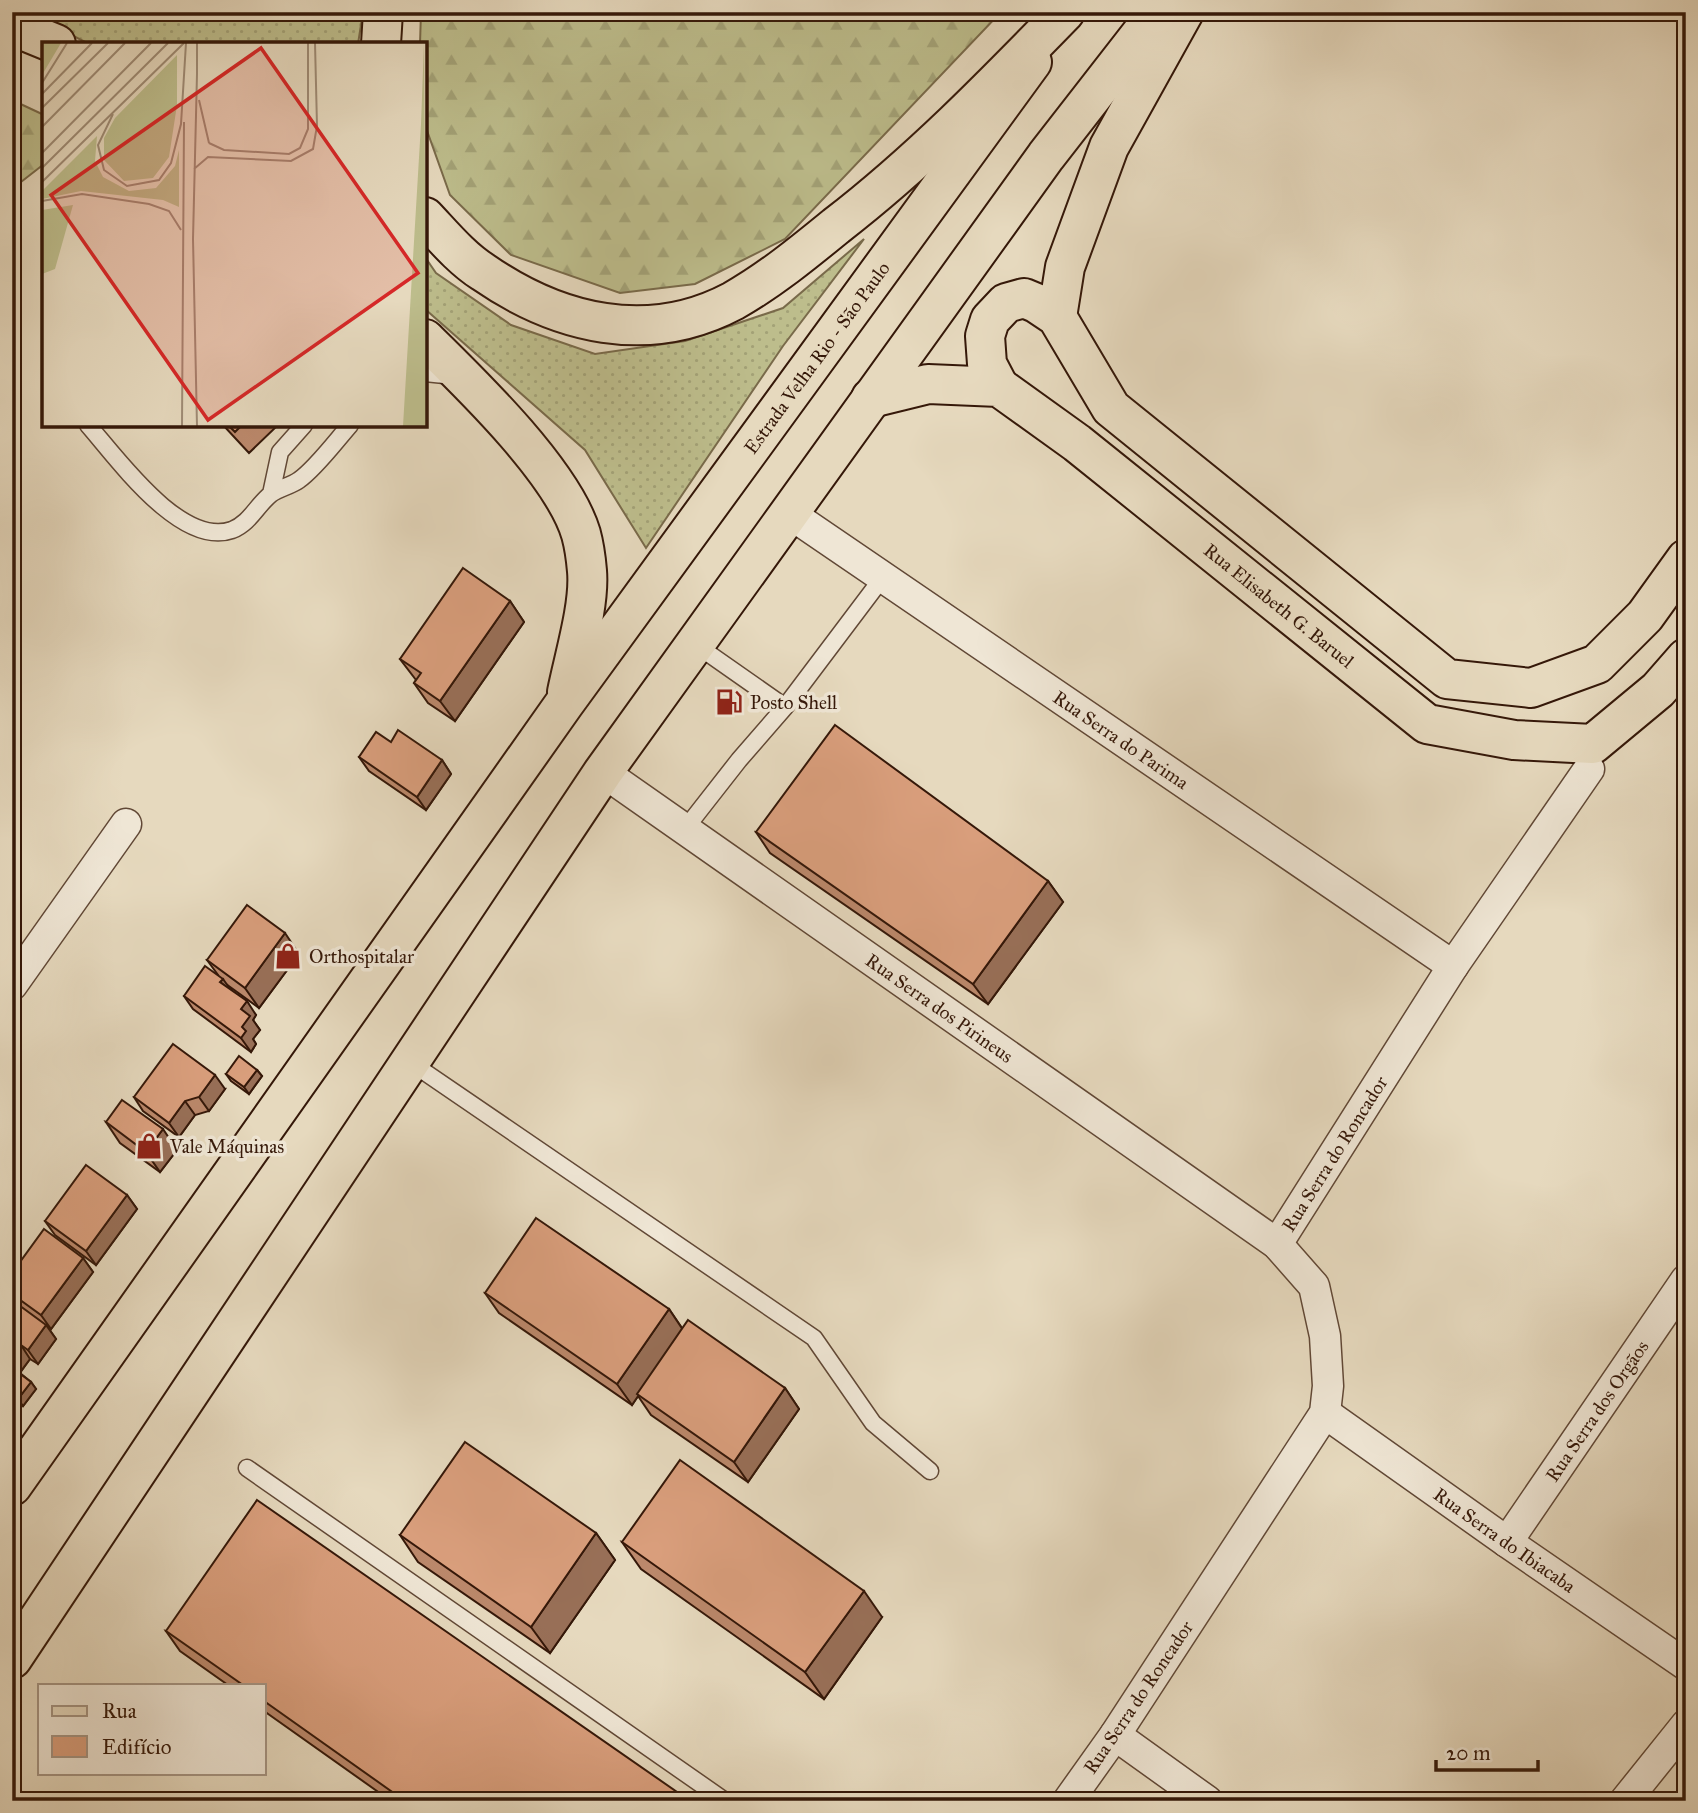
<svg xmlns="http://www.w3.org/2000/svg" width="1698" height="1813" viewBox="0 0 1698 1813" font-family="'IM FELL Great Primer',serif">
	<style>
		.grass { fill: url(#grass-dots); stroke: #796a4a; stroke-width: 2 }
		.forest { fill: url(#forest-firs); stroke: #796a4a; stroke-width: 2 }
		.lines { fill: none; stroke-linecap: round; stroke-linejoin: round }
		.service-casing { stroke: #614836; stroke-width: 19 }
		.minor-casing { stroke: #614836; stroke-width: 33 }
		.primary-casing { stroke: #351809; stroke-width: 42 }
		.trunk-casing { stroke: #351809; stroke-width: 42 }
		.service { stroke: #efe6d5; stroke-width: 16 }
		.minor { stroke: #efe6d5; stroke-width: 30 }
		.primary { stroke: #e6d9be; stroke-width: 38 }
		.trunk { stroke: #e6d9be; stroke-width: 38 }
		.wall { fill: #bb886b; stroke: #351809; stroke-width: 2 }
		.shaded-wall { fill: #986f57; stroke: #351809; stroke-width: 2 }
		.building { fill: #d99e7c; stroke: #351809; stroke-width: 2 }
		.labels { text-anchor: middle; stroke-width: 7; stroke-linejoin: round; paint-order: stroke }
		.street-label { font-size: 19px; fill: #351809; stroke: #efe6d5 }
		.poi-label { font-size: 19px; fill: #351809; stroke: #efe6d5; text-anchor: start }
		.inset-road { fill: none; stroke: #9f8c76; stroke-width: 2 }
		.view { fill: #d62828; fill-opacity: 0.15; stroke: #d62828; stroke-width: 3.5 }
		.inset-edge { fill: none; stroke: #351809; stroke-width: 3.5 }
	</style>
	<defs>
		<pattern id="grass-dots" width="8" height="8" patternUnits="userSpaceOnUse" patternTransform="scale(1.75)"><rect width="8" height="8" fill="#bdbd8c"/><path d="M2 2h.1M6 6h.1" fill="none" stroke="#a3a277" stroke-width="1.8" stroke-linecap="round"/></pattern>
		<pattern id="forest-firs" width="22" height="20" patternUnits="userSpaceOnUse" patternTransform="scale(1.75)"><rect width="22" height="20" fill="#bdbd8c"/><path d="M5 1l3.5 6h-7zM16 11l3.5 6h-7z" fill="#a3a277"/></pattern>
	</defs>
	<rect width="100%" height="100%" fill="#e6d9be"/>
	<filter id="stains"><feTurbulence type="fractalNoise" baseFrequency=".00286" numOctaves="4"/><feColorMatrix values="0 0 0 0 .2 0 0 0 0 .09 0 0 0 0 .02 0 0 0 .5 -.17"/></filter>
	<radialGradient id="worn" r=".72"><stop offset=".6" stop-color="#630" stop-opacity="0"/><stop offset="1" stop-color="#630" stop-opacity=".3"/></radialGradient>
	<path class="grass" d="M18,12H363L358,44H89L48,23Z
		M864,239L783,346L646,548L585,450L425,309V257L436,273L511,325L595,354L685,341L783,308Z"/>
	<path class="forest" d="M421,12H1001L785,239L695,284L620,293L511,255L450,195L425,125V44H420Z
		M12,100L44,115V164L12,189Z"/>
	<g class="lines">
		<g class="service-casing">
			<path id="service" d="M425,373L454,376
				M88,425C117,458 181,548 232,530C250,523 257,505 271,494C279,488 291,486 299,480C315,469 336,441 350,425
				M271,494L280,452L304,425
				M695,644L785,707
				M685,829L739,760L785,707L883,577
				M410,1062L814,1338L873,1423L930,1471
				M247,1468L725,1801"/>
		</g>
		<g class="minor-casing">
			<g id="minor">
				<path id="s1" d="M789,513L1453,966"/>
				<path id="s2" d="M603,772L1277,1244L1314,1286L1325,1336L1328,1386L1325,1413L1115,1735L1068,1801"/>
				<path d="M12,985L126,824"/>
				<path id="s3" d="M1277,1244L1453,966L1589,769"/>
				<path id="s4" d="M1325,1413L1507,1542L1686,1665"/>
				<path id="s5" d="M1507,1542L1686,1280"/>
				<path d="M1115,1735L1207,1801"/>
				<path d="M1625,1801L1686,1725"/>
			</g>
		</g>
		<g class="primary-casing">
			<g id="primary">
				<path d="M12,26L56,44"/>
				<path d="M1057,317L1065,267L1109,147L1184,12"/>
				<path d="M425,339C472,385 563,473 581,534C584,545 586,559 587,571C590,605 574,657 567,692"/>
				<path d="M999,387L987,364L985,336L990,320L1006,303L1024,298L1036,303L1057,317L1111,408L1447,679L1531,688L1597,664L1645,616L1686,559"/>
				<path id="s6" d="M871,398L928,384L999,387L1077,443L1427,724L1514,740L1593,744L1658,690L1686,658"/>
				<path id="s7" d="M12,1486L564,704L1032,62"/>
				<path d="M12,1659L603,772L1046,156L1158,12"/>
			</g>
		</g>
		<g class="trunk-casing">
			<path id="trunk" d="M381,44L383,12
				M425,217C443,236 461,258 483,272C558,324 648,346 733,301C770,280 803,253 836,226C919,162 992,87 1065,12"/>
		</g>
		<use href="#service" class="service"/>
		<use href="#minor" class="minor"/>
		<use href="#primary" class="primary"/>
		<use href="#trunk" class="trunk"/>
	</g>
	<path class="wall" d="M223,425H278L249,453Z
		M510,601L524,622L455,721L428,703L414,683L416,680L400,659Z
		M391,742L442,760L451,774L426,810L369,771L359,757Z
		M756,832L1048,881L1063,902L988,1004L770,853Z
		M299,954L259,1008L226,984L230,989L256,1015L253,1020L260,1030L253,1039L256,1044L251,1052L193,1009L184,996L218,975L207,960Z
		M257,1070L262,1076L249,1094L231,1081L226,1074Z
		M225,1089L209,1111L195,1115L179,1137L143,1111L134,1097Z
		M106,1122L177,1150L160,1172L120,1143Z
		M127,1195L137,1209L96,1265L55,1235L45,1221Z
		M83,1258L93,1272L51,1329L47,1326L56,1339L38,1364L30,1359L20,1373L31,1382L36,1389L23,1406L12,1398V1273Z
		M485,1293L669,1309L682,1328L785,1388L799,1409L748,1482L651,1415L638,1396L632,1405L499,1313Z
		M596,1533L615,1560L550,1653L418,1562L400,1535Z
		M622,1542L882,1617L824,1699L641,1569Z
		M166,1631L690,1801H391L264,1711V1685H228L180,1651Z"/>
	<path class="shaded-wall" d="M510,601L524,622L455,721L440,701Z
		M442,760L451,774L426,810L417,797Z
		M1048,881L1063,902L988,1004L973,984Z
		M285,933L299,954L259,1008L245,988Z
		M223,979L233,993L220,982Z
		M247,1001L256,1015L253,1020L260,1030L253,1039L256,1044L251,1052L241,1038L242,1027L241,1009Z
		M257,1070L262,1076L249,1094L244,1087Z
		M215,1075L225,1089L209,1111L199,1097Z
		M185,1101L195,1115L179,1137L169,1123Z
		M163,1129L177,1150L160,1172L146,1152Z
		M127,1195L137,1209L96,1265L86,1251Z
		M83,1258L93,1272L51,1329L41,1315Z
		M669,1309L683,1330L632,1405L617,1384Z
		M46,1325L56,1339L38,1364L28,1350Z
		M21,1345L30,1359L12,1383V1356Z
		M31,1382L36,1389L23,1406L18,1399Z
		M785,1388L799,1409L748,1482L734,1462Z
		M596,1533L615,1560L550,1653L531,1627Z
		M864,1591L882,1617L824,1699L805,1672Z"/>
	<path class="building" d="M228,425H242L235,432Z
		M463,568L510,601L440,701L414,683L421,673L400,659Z
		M835,725L1048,881L973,984L756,832Z
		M398,730L442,760L417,797L359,757L376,732L391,742Z
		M247,905L285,933L245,988L207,960Z
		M205,966L223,979L220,982L247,1001L241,1009L250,1016L242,1027L246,1031L241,1038L184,996Z
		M173,1044L215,1075L199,1097L185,1101L169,1123L134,1097Z
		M239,1056L257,1070L244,1087L226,1074Z
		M122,1100L163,1129L146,1152L106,1122Z
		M86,1165L127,1195L86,1251L45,1221Z
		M536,1218L669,1309L617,1384L485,1293Z
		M44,1229L83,1258L41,1315L12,1294V1273Z
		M12,1300L46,1325L28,1350L21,1345L12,1356Z
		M688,1320L785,1388L734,1462L637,1394Z
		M19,1373L31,1382L18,1399L12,1394V1382Z
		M465,1442L596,1533L531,1627L400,1535Z
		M680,1460L864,1591L805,1672L622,1542Z
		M257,1500L690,1801H405L264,1701V1685H243L166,1631Z"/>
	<defs>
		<g id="fuel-bare" transform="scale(2.1)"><path d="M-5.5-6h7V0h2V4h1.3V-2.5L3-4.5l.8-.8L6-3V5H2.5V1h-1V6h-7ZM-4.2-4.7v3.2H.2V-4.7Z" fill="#8f2418" stroke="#efe6d5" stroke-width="2.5" paint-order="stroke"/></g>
		<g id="shop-bare" transform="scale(2.1)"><path d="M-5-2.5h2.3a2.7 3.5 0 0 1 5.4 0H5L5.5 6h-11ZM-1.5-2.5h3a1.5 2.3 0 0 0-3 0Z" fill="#8f2418" stroke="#efe6d5" stroke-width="2.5" paint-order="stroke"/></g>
	</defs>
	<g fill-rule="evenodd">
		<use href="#fuel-bare" x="729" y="702"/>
		<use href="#shop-bare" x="288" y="956"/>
		<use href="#shop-bare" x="149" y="1146"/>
	</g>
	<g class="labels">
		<g class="street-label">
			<text dy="7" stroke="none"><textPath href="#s7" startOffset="1386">Estrada Velha Rio - São Paulo</textPath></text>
			<text dy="7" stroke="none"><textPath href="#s6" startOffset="485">Rua Elisabeth G. Baruel</textPath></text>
			<text dy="7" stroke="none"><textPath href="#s1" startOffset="402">Rua Serra do Parima</textPath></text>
			<text dy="7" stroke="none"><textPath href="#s2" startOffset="411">Rua Serra dos Pirineus</textPath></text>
			<text dy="7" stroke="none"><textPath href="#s3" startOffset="107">Rua Serra do Roncador</textPath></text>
			<text dy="7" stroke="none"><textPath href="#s5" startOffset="159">Rua Serra dos Orgãos</textPath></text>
			<text dy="7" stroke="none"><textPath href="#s4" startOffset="220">Rua Serra do Ibiacaba</textPath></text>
			<text transform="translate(1138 1697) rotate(-56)" y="7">Rua Serra do Roncador</text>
		</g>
		<g class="poi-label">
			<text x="750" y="709">Posto Shell</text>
			<text x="309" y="963">Orthospitalar</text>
			<text x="170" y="1153">Vale Máquinas</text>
		</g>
	</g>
	<g transform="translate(42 42)">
		<rect width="385" height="385" fill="#e6d9be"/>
		<path d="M382,1L385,384H361L379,82ZM55,94L53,119L61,135L87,149L114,146L133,124L137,108V165L121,158L39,149L0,157V149Z" fill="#bdbd8c"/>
		<path d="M0,1H19L0,33ZM135,13V63L127,115L111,136L82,139L62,118V96L73,76ZM31,163L13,227L0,232V168Z" fill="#bdbd8c"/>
		<path class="inset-road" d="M155,1V32M155,32L151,197L155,384M0,41L25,1M0,52L50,1M157,58L167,101M0,66L66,1M71,72L56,103L62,128L85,144L117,138L129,121L139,82L144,1M0,85L83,1M167,101L182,108L247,112L258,106L266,87V1M0,111L109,1M0,126L126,1M152,127L166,115L249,119L271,107L275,84L273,1M0,140L142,1M0,159L40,152L107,162L127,169L139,188M140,384L142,80"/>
		<path class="view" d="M219,6L376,231L166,378L9,153Z"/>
		<rect width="385" height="385" class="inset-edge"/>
	</g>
	<rect width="1698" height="1813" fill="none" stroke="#e6d9be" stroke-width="42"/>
	<rect x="14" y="14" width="1670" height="1785" fill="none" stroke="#351809" stroke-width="3.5"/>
	<rect x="21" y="21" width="1656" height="1771" fill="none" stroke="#351809" stroke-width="2"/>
	<rect x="38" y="1684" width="228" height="91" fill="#efe6d5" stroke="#a59483" stroke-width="2"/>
	<rect x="52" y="1706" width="35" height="10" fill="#e6d9be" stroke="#a59483" stroke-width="2"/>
	<text x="102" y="1718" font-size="21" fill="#351809">Rua</text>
	<rect x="52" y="1736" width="35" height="21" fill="#d99e7c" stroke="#a59483" stroke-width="2"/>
	<text x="102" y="1754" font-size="21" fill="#351809">Edifício</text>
	<path d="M1436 1760v10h102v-10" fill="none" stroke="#351809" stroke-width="3.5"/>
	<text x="1446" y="1760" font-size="21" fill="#351809" stroke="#efe6d5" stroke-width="5" paint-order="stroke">20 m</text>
	<rect width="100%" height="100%" filter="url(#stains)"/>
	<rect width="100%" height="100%" fill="url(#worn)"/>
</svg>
